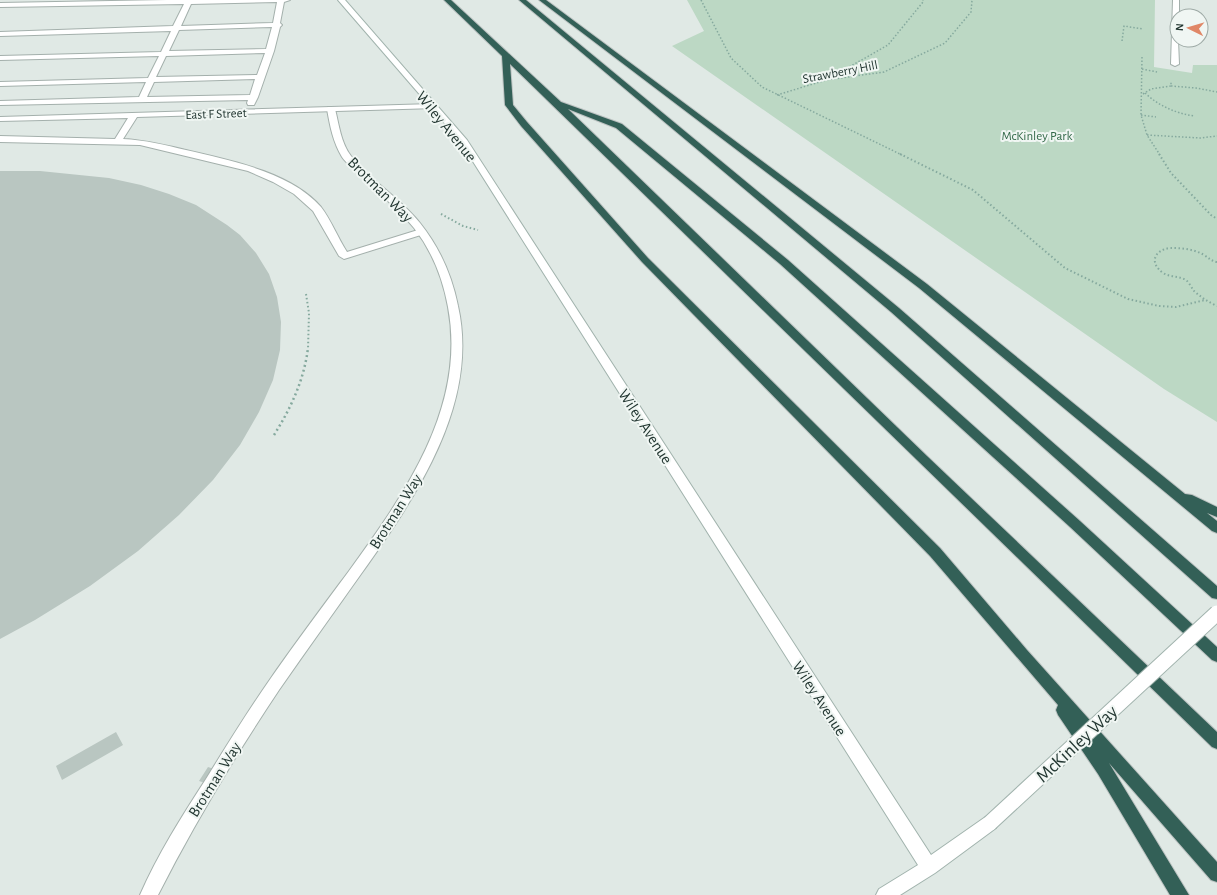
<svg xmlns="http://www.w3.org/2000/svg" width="1217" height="895" viewBox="0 0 1217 895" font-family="'Alegreya Sans',sans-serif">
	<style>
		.green { fill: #bcd8c4 }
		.building { fill: #b9c6c1 }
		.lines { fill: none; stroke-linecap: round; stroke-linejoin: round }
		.lane-casing { stroke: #a4b0ac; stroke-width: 2 }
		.street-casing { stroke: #a4b0ac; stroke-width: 2 }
		.secondary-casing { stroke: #a1b3ad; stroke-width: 2 }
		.highway-casing { stroke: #bdc3c2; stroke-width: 2 }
		.path-far2 { stroke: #85a99e; stroke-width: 1.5; stroke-dasharray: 1.5 2; stroke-linecap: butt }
		.path-far1 { stroke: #85a99e; stroke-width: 2; stroke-dasharray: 1.5 2.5; stroke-linecap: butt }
		.path { stroke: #85a99e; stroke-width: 2.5; stroke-dasharray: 2 3; stroke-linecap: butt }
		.lane { fill: #fff; fill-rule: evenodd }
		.street { fill: #fff; fill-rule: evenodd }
		.secondary { fill: #fff; fill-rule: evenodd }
		.highway { fill: #336057; fill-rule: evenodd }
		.secondary-bridge-casing { stroke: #a1b3ad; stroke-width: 17; stroke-linecap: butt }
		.secondary-bridge { stroke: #fff; stroke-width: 15 }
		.labels { text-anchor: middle; stroke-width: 4; stroke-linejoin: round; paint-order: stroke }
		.far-street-label { font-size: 13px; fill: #233732; stroke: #f0f6f3 }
		.far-park-label { font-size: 13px; fill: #336949; stroke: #f0f6f3 }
		.street-label { font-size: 16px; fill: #233732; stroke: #f0f6f3 }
		.near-street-label { font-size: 19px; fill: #233732; stroke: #f0f6f3 }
	</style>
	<rect width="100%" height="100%" fill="#e0e9e5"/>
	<path class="green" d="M687,0H1155L1154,67L1192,73L1193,65H1217V422L1164,389L672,46L704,31Z"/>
	<path class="building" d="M0,171H40L109,178L141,185L169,194L196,205L227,225L240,235L256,253L269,274L277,297L281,322L280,350L273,380L259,412L240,445L213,480L179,515L138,551L90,586L35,620L0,639Z
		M116,732L123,745L62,780L56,766Z
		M208,767L217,770L208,784L199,781Z"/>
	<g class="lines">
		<g class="lane-casing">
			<path id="lane" d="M167,0H290L284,2L280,23L282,25L280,27L274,51L258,97L254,105H248L247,103L248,100L0,105V101L139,97L146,82L0,86V82L148,78L159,56L0,60V56L161,52L171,31L0,36V32L173,26L184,4L0,7V3ZM277,2L273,23L181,26L191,4ZM272,27L266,49L169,51L179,30ZM265,53L257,75L156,77L166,56ZM255,79L250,95L147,97L154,82Z
				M433,104H436V108L137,117L123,139C145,140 165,145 186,150C229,160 291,172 321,207C331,220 338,238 347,252L418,230H424L426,232L424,234L344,259L339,256L313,211L294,194L273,182L248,171L140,145L0,142V136L115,139L128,118L0,121V117Z"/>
		</g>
		<g class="street-casing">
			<path id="street" d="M1173,0H1179V16H1177L1179,64L1175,66L1171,64Z
				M328,107H331L335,109C339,125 341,143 351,156C370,180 401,199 420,223C440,248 452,276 458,306C480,404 415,498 361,574C334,612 306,651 279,690C235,756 194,824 158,895H140C158,854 182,816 206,779C227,745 248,711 271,678C296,642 323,606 349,571C404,495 467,407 448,307C443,279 432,251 414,228C400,210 375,190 358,173C353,168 346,163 342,157C333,142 330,126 327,109Z"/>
		</g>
		<g class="secondary-casing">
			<path id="secondary" d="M338,0H345L467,140L931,855L984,818L990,815L996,818L998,823L996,828L935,873L900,895H876L879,889L918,865L460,141Z"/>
		</g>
		<g class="highway-casing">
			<path id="highway" d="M444,0H451L561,102L622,124L788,260L1080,521L1217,647V662L1212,660L1070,527L780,264L616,128L568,109L927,456L1217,732V749L1212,747L510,64L513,105L527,122L648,258L940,548L1027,650L1217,862V882L1211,880L1109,763L1189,895H1170L1098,774L1058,715L1056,710L1058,705L930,556L642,262L521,126L505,105L502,56Z
				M519,0H526L899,308L1217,586V599L1212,598L891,312Z
				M539,0H546L927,284L1185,494L1192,495L1217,507V517L1207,513L1217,521V533L1212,531L919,288Z"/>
		</g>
		<path class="path-far2" d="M701,0L731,58L762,87L902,155
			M1122,41L1124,26L1143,29
			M1142,57L1141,115L1147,135L1160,155
			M1142,69L1157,72
			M828,79L888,45L923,2V0
			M1171,86L1196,88L1217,92
			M1145,93C1159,106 1175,113 1194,116
			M1143,94L1151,89L1171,86V82
			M777,95L826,80L884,72L945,43L971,12L972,0
			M1141,115L1156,117
			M1147,135L1200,138L1217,136"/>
		<path class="path-far1" d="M900,154L973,190L1065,268L1128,299L1159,306L1176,307L1205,300
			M1159,154L1171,173L1211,215L1217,219
			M441,214L463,226L478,230
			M1217,262C1211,261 1209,258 1204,255C1194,249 1181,248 1170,248C1154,250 1149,263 1163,273C1170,277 1177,276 1184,279C1188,280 1191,287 1194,291C1201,297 1208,302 1217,306
			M306,294L309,313L308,349"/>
		<path class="path" d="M274,435C291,408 304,380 308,348"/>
		<use href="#lane" class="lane"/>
		<use href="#street" class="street"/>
		<use href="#secondary" class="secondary"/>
		<use href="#highway" class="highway"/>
		<g class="secondary-bridge-casing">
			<path id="secondary-bridge" d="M990,823L1217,613"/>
		</g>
		<use href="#secondary-bridge" class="secondary-bridge"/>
	</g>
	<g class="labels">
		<g class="far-street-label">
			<text transform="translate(840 71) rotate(-11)" y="5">Strawberry Hill</text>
			<text transform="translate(216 113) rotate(-2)" y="5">East F Street</text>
		</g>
		<g class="far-park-label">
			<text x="1037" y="140">McKinley Park</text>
		</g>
		<g class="street-label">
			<text transform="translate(447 126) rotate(51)" y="6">Wiley Avenue</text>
			<text transform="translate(381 189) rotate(45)" y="6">Brotman Way</text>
			<text transform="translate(646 426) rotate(57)" y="6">Wiley Avenue</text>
			<text transform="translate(395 511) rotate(-58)" y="6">Brotman Way</text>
			<text transform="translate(820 698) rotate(57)" y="6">Wiley Avenue</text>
			<text transform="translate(214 779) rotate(-58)" y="6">Brotman Way</text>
		</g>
		<g class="near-street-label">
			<text transform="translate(1076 743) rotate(-43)" y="7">McKinley Way</text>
		</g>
	</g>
	<g transform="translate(1189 28) rotate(275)"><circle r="19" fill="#f0f6f3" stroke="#9eaaa6"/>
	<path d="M0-3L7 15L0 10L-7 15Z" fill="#e08767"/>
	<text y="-6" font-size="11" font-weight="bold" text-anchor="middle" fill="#233732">N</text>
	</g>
</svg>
